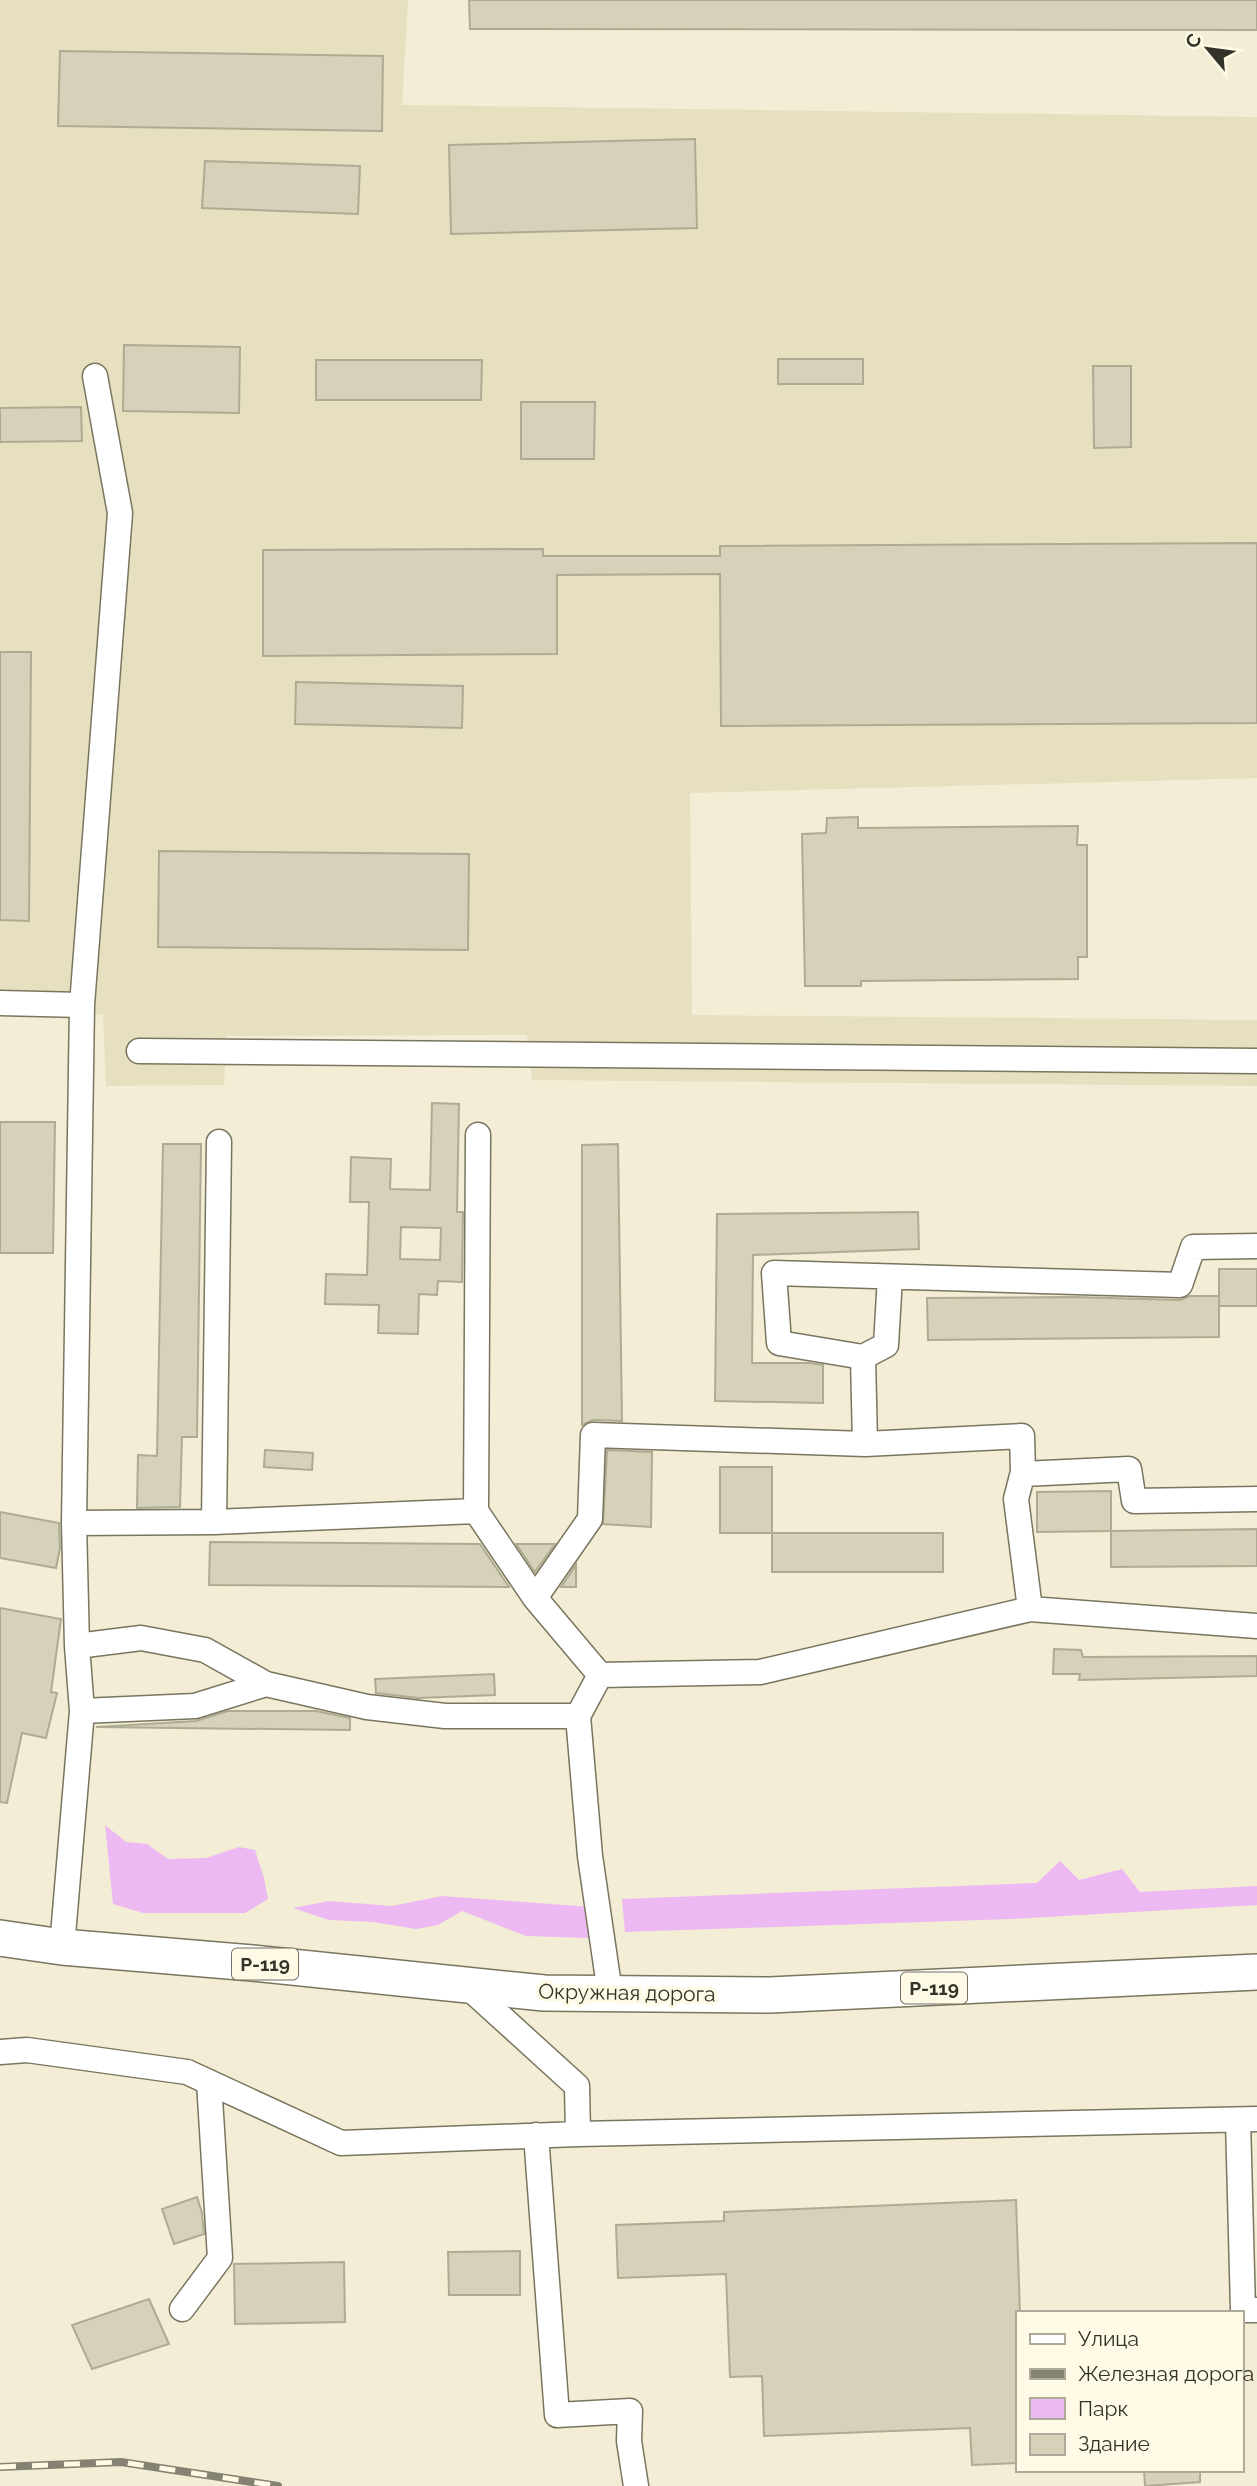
<svg xmlns="http://www.w3.org/2000/svg" width="1257" height="2486" viewBox="0 0 1257 2486" font-family="Raleway,sans-serif">
	<style>
		.built { fill: #e6e0c1 }
		.green { fill: #edb9f2 }
		.building { fill: #d6d1b9; stroke: #afab93; stroke-width: 2; fill-rule: evenodd }
		.lines { fill: none; stroke-linecap: round; stroke-linejoin: round }
		.minor-casing { stroke: #79755e; stroke-width: 27 }
		.highway-casing { stroke: #79755e; stroke-width: 38 }
		.minor { stroke: #fff; stroke-width: 24 }
		.highway { stroke: #fff; stroke-width: 35 }
		.rail-casing { stroke: #858272; stroke-width: 8 }
		.rail { stroke: #fefae6; stroke-width: 5; stroke-dasharray: 16; stroke-linecap: butt }
		.labels { text-anchor: middle; stroke-width: 7; stroke-linejoin: round; paint-order: stroke }
		.shield { fill: #fefae6; stroke: #716f62; stroke-width: 2 }
		.shield-label { font-size: 19px; font-weight: bold; fill: #343329 }
		.street-label { font-size: 21px; fill: #343329; stroke: #fefae6 }
	</style>
	<rect width="100%" height="100%" fill="#f2edd4"/>
	<path class="built" d="M0,0H408L402,105L1257,117V778L690,793L692,1015L1257,1020V1086L532,1080L527,1035L226,1036L224,1085L106,1086L103,1014L0,1011Z"/>
	<path class="green" d="M105,1825L126,1842L147,1844L168,1859L206,1858L239,1847L255,1850L264,1878L268,1899L245,1913H143L113,1904Z
		M1060,1861L1079,1880L1122,1869L1140,1892L1257,1886V1905L1011,1919L625,1932L622,1899L1037,1883Z
		M442,1896L591,1907L588,1938L526,1936L462,1911L438,1925L416,1929L373,1922L329,1920L293,1908L329,1901L392,1906Z"/>
	<path class="building" d="M469,0H1257V30L470,29Z
		M60,51L383,56L382,131L58,126Z
		M695,139L697,228L451,234L449,145Z
		M205,161L360,166L358,214L202,208Z
		M124,345L240,347L239,413L123,411Z
		M778,359H863V384H778Z
		M316,360H482L481,400H316Z
		M1093,366H1131V447L1094,448Z
		M521,402H595L594,459H521Z
		M81,407L82,441L0,442V408Z
		M1257,543V723L721,726L720,574L557,575V654L263,656V550L543,549V556H720V546Z
		M0,652H31L29,921L0,920Z
		M296,682L463,686L462,728L295,724Z
		M858,817V828L1078,826L1077,845H1087V957H1078V979L861,981V986H805L802,834L826,833L827,818Z
		M159,851L469,854L468,950L158,947Z
		M432,1103L459,1104L457,1212H463L462,1282L438,1281L437,1295L419,1294L418,1334L378,1333L379,1305L325,1304L326,1274L367,1275L369,1202H350L351,1157L391,1159L390,1189L430,1190ZM401,1227L441,1228L440,1260L400,1259Z
		M0,1122H55L53,1253H0Z
		M163,1144H201L197,1437H182L180,1507L137,1508L138,1455L157,1456Z
		M618,1144L622,1421L593,1420L582,1425V1145Z
		M918,1212L919,1249L753,1255L752,1363H809L823,1365V1403L715,1401L717,1214Z
		M1219,1269H1257V1306H1219Z
		M1190,1296H1219V1337L928,1340L927,1298L1074,1297L1180,1300Z
		M265,1450L313,1453L312,1470L264,1467Z
		M607,1450L652,1452L651,1527L603,1524Z
		M720,1467H772V1533H720Z
		M1111,1491V1531L1037,1532V1492Z
		M0,1512L59,1523L60,1548L56,1568L0,1558Z
		M1257,1529V1566L1111,1567V1531Z
		M772,1533H943V1572H772Z
		M210,1542L480,1544L509,1587L209,1585Z
		M516,1544H555L535,1572Z
		M576,1565V1587H561Z
		M0,1608L61,1619L51,1692L57,1693L46,1738L22,1733L7,1803L0,1802Z
		M1054,1649L1081,1650L1083,1657L1257,1656V1676L1079,1680L1080,1674H1053Z
		M494,1674L495,1695L418,1698L376,1693L375,1679Z
		M228,1711H316L350,1718V1730L96,1727L196,1721Z
		M197,2197L202,2213L204,2234L174,2244L162,2209Z
		M1016,2200L1020,2313H1017V2463L972,2465L970,2428L764,2436L762,2376L730,2377L726,2274L618,2278L616,2225L724,2221V2212Z
		M520,2251V2295H449L448,2252Z
		M344,2262L345,2322L235,2324L234,2264Z
		M149,2299L169,2344L92,2369L72,2325Z
		M1144,2470H1200V2482L1145,2486Z"/>
	<g class="lines">
		<g class="minor-casing">
			<path id="minor" d="M0,1003L82,1005
				M139,1051L1257,1061
				M478,1135L476,1511L535,1598
				M1257,1246L1193,1247L1180,1285L774,1273L779,1343L863,1357L865,1444L1022,1436L1023,1472L1016,1499L1030,1609L1257,1626
				M863,1357L886,1345L890,1277
				M1023,1474L1129,1469L1134,1501L1257,1499
				M214,1522L219,1142
				M74,1523L214,1522L476,1511
				M77,1646L141,1638L205,1650L266,1684L367,1707L445,1716H578
				M600,1675L760,1672L1030,1609
				M82,1711L195,1706L266,1684
				M62,1947L82,1711L77,1646L74,1523L82,1005L120,513L95,376
				M610,1993L590,1856L578,1716L600,1675L535,1598L590,1519L593,1435L865,1444
				M0,2052L27,2050L187,2072L341,2143L578,2134L577,2086L468,1987
				M1238,2120L1243,2310H1257
				M578,2134L1257,2119
				M536,2135L557,2415L630,2411L629,2441L636,2486
				M182,2309L220,2258L209,2082"/>
		</g>
		<g class="highway-casing">
			<path id="highway" d="M0,1938L62,1947L252,1963L544,1993L770,1995L1257,1972"/>
		</g>
		<use href="#minor" class="minor"/>
		<use href="#highway" class="highway"/>
		<g class="rail-casing">
			<path id="rail" d="M0,2467L121,2462L278,2486"/>
		</g>
		<use href="#rail" class="rail"/>
	</g>
	<g class="labels">
		<g class="shield">
			<rect x="232" y="1948.5" width="66" height="31" rx="5"/>
			<rect x="901" y="1972.5" width="66" height="31" rx="5"/>
		</g>
		<g class="shield-label">
			<text x="265" y="1971">Р-119</text>
			<text x="934" y="1995">Р-119</text>
		</g>
		<g class="street-label">
			<text transform="translate(627 1993) rotate(1)" y="7">Окружная дорога</text>
		</g>
	</g>
	<rect x="1016" y="2311" width="228" height="161" fill="#fefae6" stroke="#adaa9a" stroke-width="2"/>
	<rect x="1030" y="2334" width="35" height="10" fill="#ffffff" stroke="#adaa9a" stroke-width="2"/>
	<text x="1078" y="2346" font-size="21" fill="#343329">Улица</text>
	<rect x="1030" y="2369" width="35" height="10" fill="#858272" stroke="#adaa9a" stroke-width="2"/>
	<text x="1078" y="2381" font-size="21" fill="#343329">Железная дорога</text>
	<rect x="1030" y="2398" width="35" height="21" fill="#edb9f2" stroke="#adaa9a" stroke-width="2"/>
	<text x="1078" y="2416" font-size="21" fill="#343329">Парк</text>
	<rect x="1030" y="2434" width="35" height="21" fill="#d6d1b9" stroke="#adaa9a" stroke-width="2"/>
	<text x="1078" y="2451" font-size="21" fill="#343329">Здание</text>
	<g transform="translate(1208 49) rotate(299)" stroke="#fefae6" stroke-width="5" paint-order="stroke">
	<path d="M0-5L12 26L0 18L-12 26Z" fill="#343329"/>
	<text y="-10" font-size="19" font-weight="bold" text-anchor="middle" fill="#343329">С</text>
	</g>
</svg>
